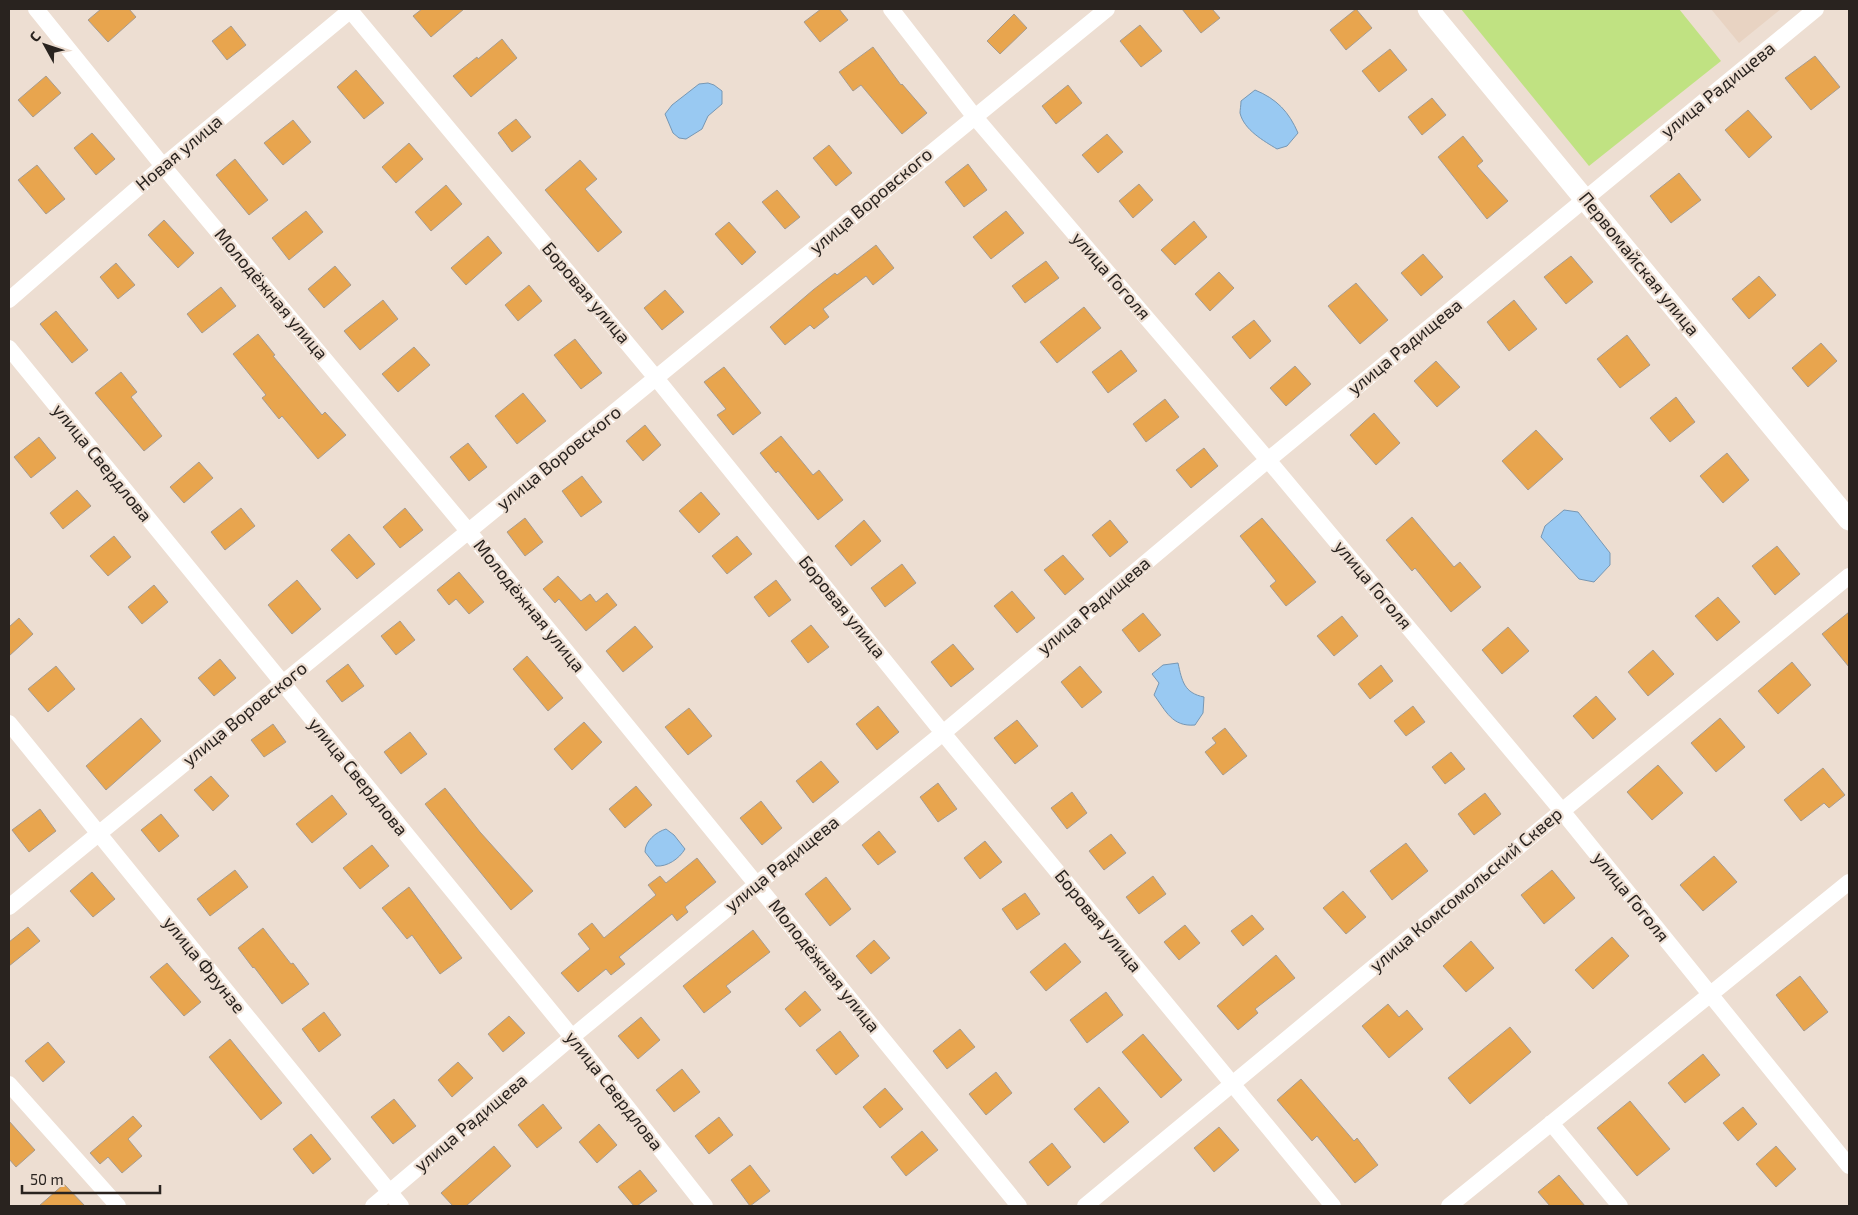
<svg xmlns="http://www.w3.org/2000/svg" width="1858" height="1215" viewBox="0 0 1858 1215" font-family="'Exo 2',sans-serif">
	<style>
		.built { fill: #e8d3c2 }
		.green { fill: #c0e282 }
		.water { fill: #99c9f2; stroke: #7797b3 }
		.building { fill: #e8a54e; stroke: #a89c8f }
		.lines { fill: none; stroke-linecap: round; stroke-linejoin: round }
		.minor { stroke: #fff; stroke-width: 16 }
		.tertiary { stroke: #fff; stroke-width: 21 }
		.labels { text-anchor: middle; stroke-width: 4.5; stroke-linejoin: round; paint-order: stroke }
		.street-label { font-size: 18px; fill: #29231f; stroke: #edded2 }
	</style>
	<rect width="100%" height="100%" fill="#edded2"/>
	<path class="built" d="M1711,9H1781L1739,43Z"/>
	<path class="green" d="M1461,9H1679L1721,61L1589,166Z"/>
	<path class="water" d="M708,83L714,85L722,91V104L708,116L702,129L686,139L679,138L673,133L665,114L672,105L699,84Z
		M1255,90C1277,99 1289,112 1298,133L1287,146L1277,149C1264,141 1244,130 1240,113C1240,110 1241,105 1241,101Z
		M1564,510L1578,512L1610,553V565L1594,582L1579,579L1541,537L1545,526Z
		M1178,663C1182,681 1184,693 1204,697L1203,713L1195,725C1172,727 1166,711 1154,695L1159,683L1152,674L1163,665Z
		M666,829L674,835L685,849C679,859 667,867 656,866L645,852C645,841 656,832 666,829Z"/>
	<path class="building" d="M101,9H129L136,17L108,42L88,20Z
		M422,9H464L431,37L413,16Z
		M821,9H839L848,20L820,42L804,22Z
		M1182,9H1212L1220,18L1201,33Z
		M1356,9L1372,28L1346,50L1330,30Z
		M1014,14L1027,28L1000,54L987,41Z
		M1140,25L1162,51L1141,67L1120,41Z
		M231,26L246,45L227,60L212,41Z
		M502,39L517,58L471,97L453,76L477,57L478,59Z
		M873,47L901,85L902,84L927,113L902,134L861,85L853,91L839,72Z
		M1390,49L1407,70L1379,92L1362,71Z
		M1815,56L1840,87L1811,110L1785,78Z
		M356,70L384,103L364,119L337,87Z
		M46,76L61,93L33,117L18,100Z
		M1068,85L1082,103L1056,124L1042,106Z
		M1432,98L1446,115L1422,135L1408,117Z
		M1748,110L1772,137L1749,158L1725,130Z
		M516,119L531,137L512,152L498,133Z
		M293,120L311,142L283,165L264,143Z
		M92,133L115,159L96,175L74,148Z
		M1107,134L1123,152L1098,173L1082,155Z
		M1463,136L1483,161L1477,166L1508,201L1487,219L1438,157Z
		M409,143L423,159L396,183L382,167Z
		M829,145L852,173L836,186L813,158Z
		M235,159L268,200L249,215L216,175Z
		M580,160L597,179L585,189L622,232L598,252L545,190Z
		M968,164L987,190L964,207L945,182Z
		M37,165L65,199L46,214L18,180Z
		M1679,173L1701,200L1671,223L1650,196Z
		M1139,184L1153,200L1133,218L1119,201Z
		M446,185L462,204L431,231L415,212Z
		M777,190L800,217L785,229L762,202Z
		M306,211L323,232L289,260L272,238Z
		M1006,211L1024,233L991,259L973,237Z
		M164,220L194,253L178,268L148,235Z
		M1194,221L1207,237L1175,265L1161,250Z
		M729,222L756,252L742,265L715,234Z
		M488,236L502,253L466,285L451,268Z
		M876,245L894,268L873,285L866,276L823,309L829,317L814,329L810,325L785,345L770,327L813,290L835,273L837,275Z
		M1423,254L1443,277L1421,296L1401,273Z
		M1571,256L1593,282L1566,304L1544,277Z
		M1046,261L1059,278L1025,303L1012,286Z
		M116,263L135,285L118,299L100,277Z
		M335,266L351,285L324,308L308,289Z
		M1219,272L1234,288L1210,311L1195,294Z
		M1759,276L1776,295L1749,319L1732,299Z
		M1356,283L1388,320L1360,344L1328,306Z
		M529,285L542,301L518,321L505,305Z
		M221,287L236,306L202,333L187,314Z
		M665,290L684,312L662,330L644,308Z
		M383,300L398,319L360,350L344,331Z
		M1514,300L1537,329L1509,351L1487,322Z
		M1084,307L1101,328L1057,363L1040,342Z
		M56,311L88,350L72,363L40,324Z
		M1254,320L1271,341L1250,359L1232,337Z
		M258,334L275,355L273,356L322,415L325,412L346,435L318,459L282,416L279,419L262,398L266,395L233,354Z
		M1627,335L1650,365L1620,388L1597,359Z
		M575,339L602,373L581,389L554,355Z
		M1821,343L1837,361L1808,387L1792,368Z
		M414,347L430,365L398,392L382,374Z
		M1121,350L1137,371L1108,393L1092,372Z
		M1436,361L1460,387L1437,407L1414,381Z
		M1295,366L1311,384L1286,406L1270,388Z
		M724,367L761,413L733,435L717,415L726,409L704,382Z
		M121,372L137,392L131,397L162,436L144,451L95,393Z
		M523,393L546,421L517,444L495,416Z
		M1676,397L1695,422L1670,442L1650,418Z
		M1165,399L1179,417L1146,442L1133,424Z
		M1374,413L1400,443L1376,465L1350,435Z
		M645,425L661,445L643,461L626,441Z
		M1536,430L1563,459L1528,490L1502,461Z
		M781,436L813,475L819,470L843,500L818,520L778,471L776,473L760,453Z
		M39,437L56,458L31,478L14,457Z
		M468,443L487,467L469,481L450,457Z
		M1204,448L1218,466L1191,488L1176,470Z
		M1727,453L1749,480L1723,503L1700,476Z
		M199,462L213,478L184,503L170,487Z
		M582,476L602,502L581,517L562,491Z
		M77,490L91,506L63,529L50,513Z
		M701,492L720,514L699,533L679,511Z
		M241,508L255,526L225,550L211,532Z
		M405,508L423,530L400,548L383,527Z
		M1412,517L1454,567L1460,562L1481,587L1451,612L1415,568L1412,571L1386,540Z
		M525,518L543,542L525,556L507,532Z
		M1262,518L1316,582L1286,606L1270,586L1276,581L1240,536Z
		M864,520L881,541L851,566L835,546Z
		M1110,520L1128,542L1110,557L1092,535Z
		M349,534L375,564L357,579L331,550Z
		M114,536L131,557L108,576L90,556Z
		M737,536L752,554L727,574L712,556Z
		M1777,546L1800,574L1775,595L1752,566Z
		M1063,555L1084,579L1065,595L1044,570Z
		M902,564L916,583L885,607L871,588Z
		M459,572L484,602L469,614L456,599L449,605L437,590Z
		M558,576L581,601L590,594L596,602L607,593L617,605L586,631L559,599L555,603L543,589Z
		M297,580L321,609L292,634L268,605Z
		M776,580L791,600L769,617L754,597Z
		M154,585L168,602L142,624L128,607Z
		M1012,591L1035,618L1017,633L994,606Z
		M1718,597L1740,622L1717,641L1695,616Z
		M1849,612V667L1822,634Z
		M1143,613L1161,635L1139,652L1122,630Z
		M1342,616L1358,636L1334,656L1317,636Z
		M19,618L33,634L9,656V627Z
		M400,621L415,640L396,655L381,636Z
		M811,625L829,647L808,663L791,641Z
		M635,626L653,647L623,672L606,651Z
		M1508,627L1529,651L1502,674L1482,650Z
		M953,644L974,669L951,687L931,662Z
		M1653,650L1674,674L1648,696L1628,672Z
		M527,656L563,698L548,711L513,669Z
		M220,659L236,678L214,696L198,678Z
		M1792,662L1811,685L1778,714L1758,691Z
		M348,664L364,686L342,702L326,681Z
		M1381,665L1393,681L1370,699L1358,684Z
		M56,666L75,689L48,712L28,689Z
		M1080,666L1102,692L1082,708L1061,682Z
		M1596,696L1616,719L1593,739L1573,716Z
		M878,706L899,732L877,750L856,724Z
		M1413,706L1425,722L1406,736L1394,721Z
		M689,708L712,736L688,755L665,727Z
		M141,718L161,741L106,790L86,766Z
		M1720,718L1745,747L1716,772L1691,743Z
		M1017,720L1038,746L1015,764L994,738Z
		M584,722L602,742L572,770L554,749Z
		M273,724L286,742L264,757L251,740Z
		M1225,728L1247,756L1223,775L1205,752L1216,743L1212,738Z
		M410,732L427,754L401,774L384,752Z
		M1451,752L1465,769L1445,784L1432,767Z
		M821,761L839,782L813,803L796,781Z
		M1658,765L1683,793L1652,820L1627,792Z
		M1823,768L1845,795L1829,808L1824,803L1801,821L1784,800Z
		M211,776L229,796L213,811L194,790Z
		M938,783L957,809L938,822L920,797Z
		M636,786L652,805L625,828L609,809Z
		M445,788L480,832L533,891L511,910L425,804Z
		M1072,792L1087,813L1067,829L1051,808Z
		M1485,793L1501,814L1474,835L1458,814Z
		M332,795L347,814L312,843L296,824Z
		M761,801L782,828L762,845L740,818Z
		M40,809L56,831L29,852L12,830Z
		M161,814L179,836L159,852L141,830Z
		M879,831L896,852L878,865L862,845Z
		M1111,834L1126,853L1104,870L1089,851Z
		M985,841L1002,862L980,879L964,858Z
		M1406,843L1428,871L1392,900L1370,871Z
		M372,845L389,866L360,889L343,868Z
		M1714,856L1737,882L1703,911L1680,885Z
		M697,858L716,882L685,907L688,912L677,921L672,914L619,957L625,964L611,975L606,969L578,992L561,973L590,949L578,934L592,923L604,938L656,895L648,885L660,876L666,883Z
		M235,870L248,887L210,916L197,899Z
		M1552,870L1575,898L1544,924L1521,895Z
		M92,872L115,899L93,917L70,891Z
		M1153,876L1166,894L1139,914L1126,897Z
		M826,877L851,909L830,926L805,894Z
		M409,887L462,958L440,974L412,935L407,939L382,908Z
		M1343,891L1366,917L1346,934L1323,908Z
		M1025,893L1040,914L1017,930L1002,909Z
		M1252,915L1264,929L1243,946L1231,931Z
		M1185,925L1200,943L1179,960L1164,942Z
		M28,927L40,941L9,966V942Z
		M263,928L291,964L293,963L309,984L282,1004L254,967L253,968L238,948Z
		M753,930L770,952L726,986L731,992L704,1013L683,986Z
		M1612,937L1629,956L1593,989L1575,970Z
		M874,940L890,958L871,974L856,956Z
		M1471,941L1494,968L1466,992L1443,966Z
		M1065,943L1081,962L1046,991L1030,972Z
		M1276,955L1295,978L1255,1009L1258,1013L1238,1030L1217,1006Z
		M167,963L201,1002L184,1016L150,977Z
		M1800,976L1828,1012L1804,1031L1776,995Z
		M805,991L821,1010L800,1027L785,1009Z
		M1106,992L1123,1015L1087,1043L1070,1020Z
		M1388,1004L1399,1017L1407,1010L1423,1029L1389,1058L1362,1026Z
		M324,1012L341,1035L319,1052L302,1029Z
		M509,1016L525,1033L503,1052L488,1034Z
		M641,1017L660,1040L638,1059L618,1036Z
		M1510,1027L1531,1052L1470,1104L1448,1078Z
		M960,1029L975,1047L947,1069L933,1051Z
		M840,1031L859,1056L836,1075L816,1050Z
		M1143,1034L1182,1080L1161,1098L1122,1052Z
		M230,1039L282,1103L261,1120L209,1057Z
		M48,1042L65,1062L43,1082L25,1061Z
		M1703,1054L1720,1075L1685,1103L1668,1083Z
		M458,1062L473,1078L452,1097L438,1080Z
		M682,1069L700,1092L674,1112L656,1090Z
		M996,1072L1012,1093L986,1115L969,1094Z
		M1301,1079L1354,1141L1357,1138L1378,1165L1355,1183L1317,1136L1312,1141L1277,1100Z
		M1099,1087L1129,1122L1104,1143L1074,1109Z
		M885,1088L903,1109L880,1128L863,1107Z
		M394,1099L416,1126L393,1144L371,1117Z
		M1630,1101L1670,1149L1637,1176L1597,1128Z
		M543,1104L562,1128L537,1148L518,1125Z
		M1743,1107L1757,1124L1738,1141L1723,1123Z
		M133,1116L142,1126L128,1139L142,1156L122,1173L108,1157L100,1164L90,1153Z
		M719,1117L733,1135L709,1154L695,1136Z
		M9,1121L35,1150L16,1167L9,1159Z
		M599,1124L617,1145L597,1163L579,1142Z
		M1219,1127L1239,1150L1214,1172L1194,1148Z
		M922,1131L938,1150L906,1176L891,1157Z
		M311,1134L331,1159L313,1174L293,1149Z
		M1052,1143L1071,1167L1048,1186L1029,1162Z
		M494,1146L511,1166L466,1206H453L441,1193Z
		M1776,1146L1796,1169L1776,1187L1756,1164Z
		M750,1165L770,1191L750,1206L731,1180Z
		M640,1170L657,1191L637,1206H634L618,1187Z
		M1559,1175L1585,1206H1550L1538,1192Z
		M64,1184L85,1206H39Z"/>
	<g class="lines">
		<path class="minor" d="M36,9L163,166L469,532L1019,1206
			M349,9L656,378L943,733L1333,1206
			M891,9L974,116L1268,460L1562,811L1849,1166
			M9,300L163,166L352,9
			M9,348L572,1037L705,1206
			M9,723L401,1206
			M9,907L1107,9
			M9,1084L118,1206
			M1551,1123L1620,1206
			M373,1206L572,1037L757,884L943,733L1268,460L1816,9
			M1085,1206L1562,811L1849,576
			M1449,1206L1849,882"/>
		<path class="tertiary" d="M1428,9L1849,520"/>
	</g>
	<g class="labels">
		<g class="street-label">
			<text transform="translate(1718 90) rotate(-39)" y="6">улица Радищева</text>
			<text transform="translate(179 153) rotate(-40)" y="6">Новая улица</text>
			<text transform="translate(871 201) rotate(-40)" y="6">улица Воровского</text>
			<text transform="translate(1639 264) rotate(51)" y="6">Первомайская улица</text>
			<text transform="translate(1111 276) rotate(49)" y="6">улица Гоголя</text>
			<text transform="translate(586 293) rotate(50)" y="6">Боровая улица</text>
			<text transform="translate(271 294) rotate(50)" y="6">Молодёжная улица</text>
			<text transform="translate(1405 347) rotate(-39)" y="6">улица Радищева</text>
			<text transform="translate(559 458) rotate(-39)" y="6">улица Воровского</text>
			<text transform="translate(102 463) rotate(51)" y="6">улица Свердлова</text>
			<text transform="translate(1373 585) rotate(50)" y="6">улица Гоголя</text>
			<text transform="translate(529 606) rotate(51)" y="6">Молодёжная улица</text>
			<text transform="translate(1094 606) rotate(-40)" y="6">улица Радищева</text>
			<text transform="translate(842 607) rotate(51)" y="6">Боровая улица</text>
			<text transform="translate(245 714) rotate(-39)" y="6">улица Воровского</text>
			<text transform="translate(358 777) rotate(51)" y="6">улица Свердлова</text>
			<text transform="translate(782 864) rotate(-39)" y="6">улица Радищева</text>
			<text transform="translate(1466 890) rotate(-40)" y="6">улица Комсомольский Сквер</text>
			<text transform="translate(1631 897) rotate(51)" y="6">улица Гоголя</text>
			<text transform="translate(1098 921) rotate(51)" y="6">Боровая улица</text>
			<text transform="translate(204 965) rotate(51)" y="6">улица Фрунзе</text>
			<text transform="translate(824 966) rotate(51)" y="6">Молодёжная улица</text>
			<text transform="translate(614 1091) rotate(52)" y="6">улица Свердлова</text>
			<text transform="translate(471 1123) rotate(-40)" y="6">улица Радищева</text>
		</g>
	</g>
	<rect width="1858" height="1215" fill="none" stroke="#29231f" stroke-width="20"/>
	<g transform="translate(45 45) rotate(310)" stroke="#edded2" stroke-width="4" paint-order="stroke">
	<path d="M0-4L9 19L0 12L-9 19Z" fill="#29231f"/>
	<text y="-8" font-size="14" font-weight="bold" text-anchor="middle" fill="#29231f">С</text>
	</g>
	<path d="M22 1185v8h138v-8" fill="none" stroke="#29231f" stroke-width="2.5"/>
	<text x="30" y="1185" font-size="15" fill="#29231f" stroke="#edded2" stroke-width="4" paint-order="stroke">50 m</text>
</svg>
